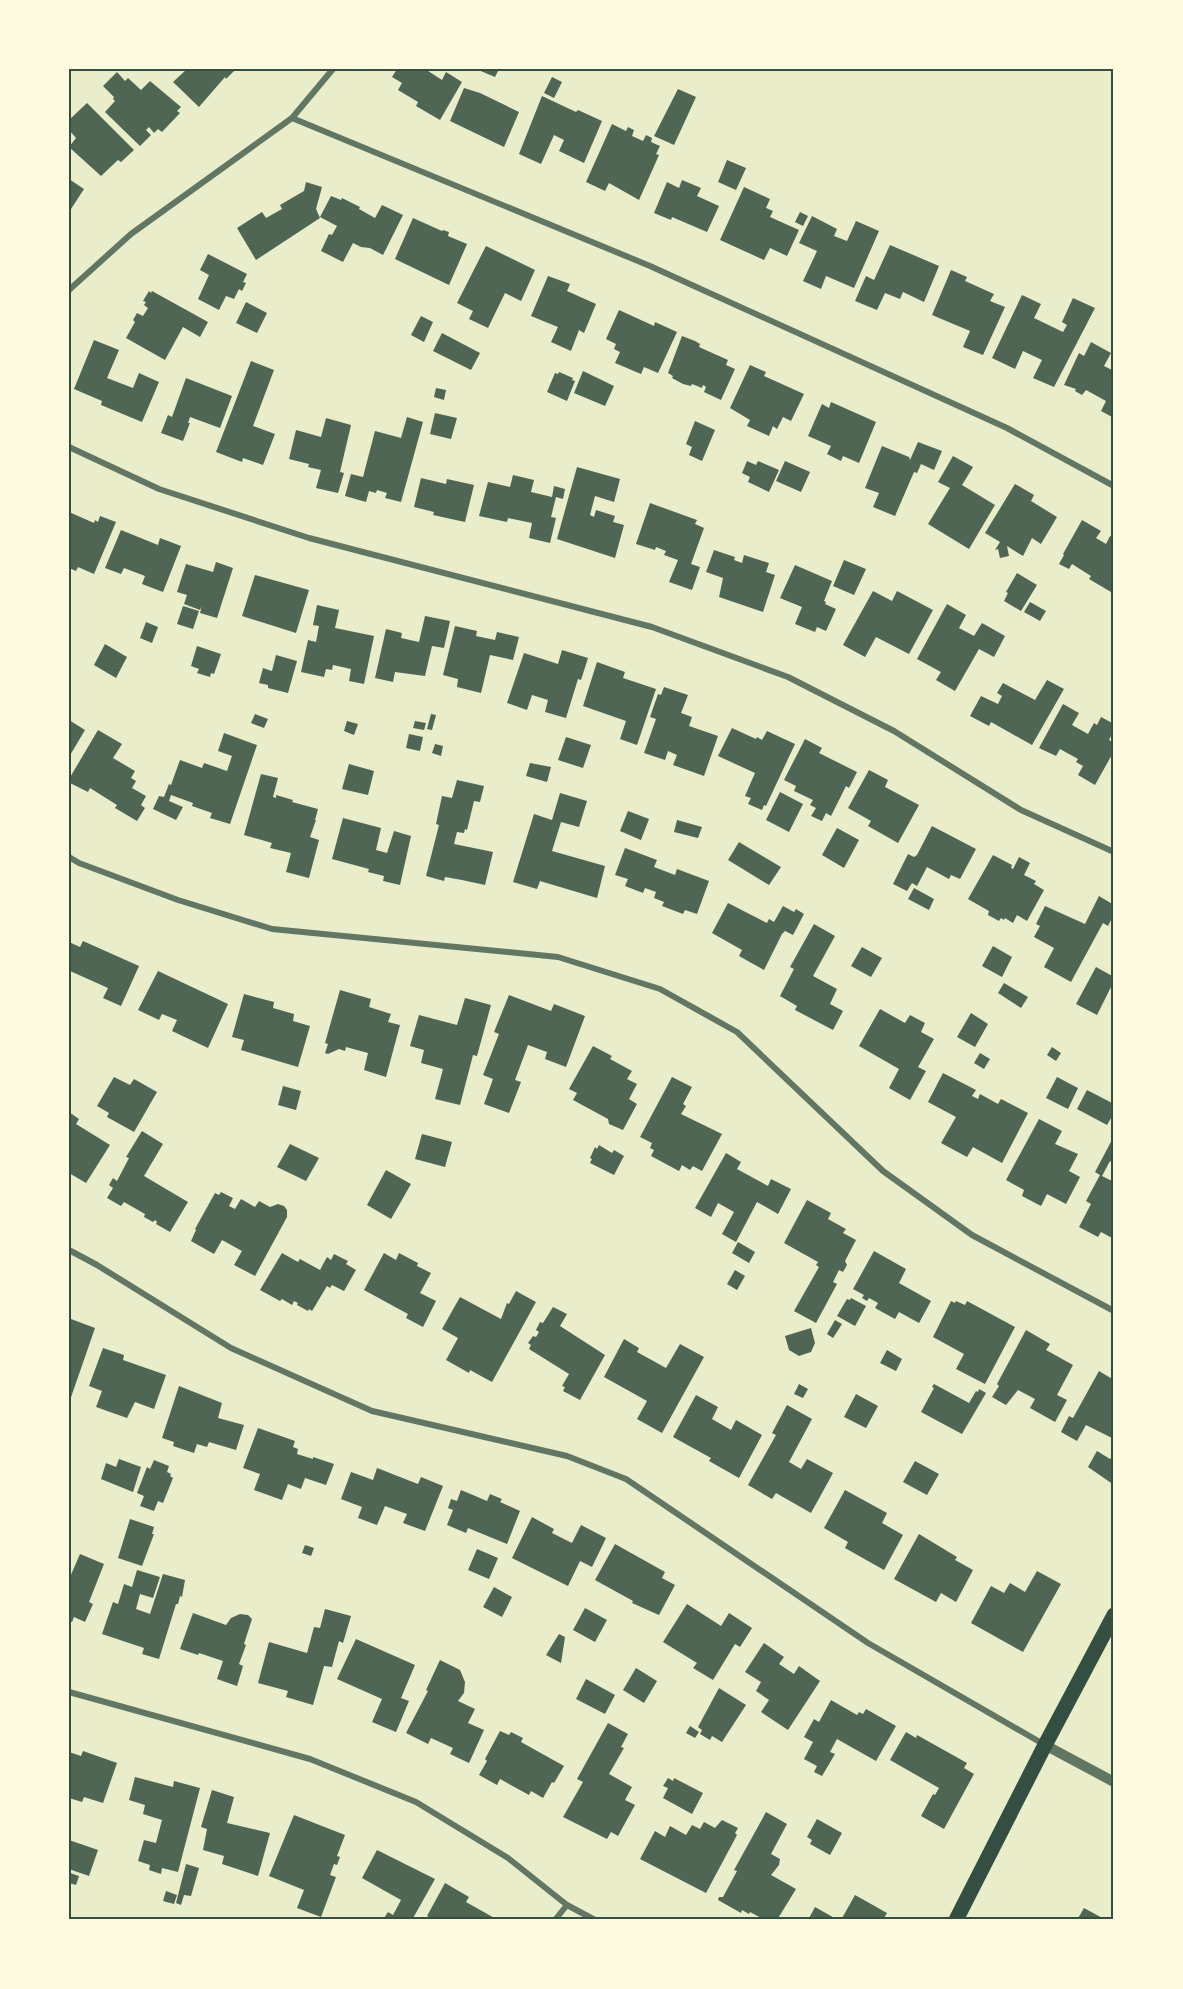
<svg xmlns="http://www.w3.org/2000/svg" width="1183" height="1989" viewBox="0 0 1183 1989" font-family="'Noto Sans',sans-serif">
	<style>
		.building { fill: #4f6655 }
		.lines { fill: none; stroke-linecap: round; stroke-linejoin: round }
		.minor { stroke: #617663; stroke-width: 6 }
		.tertiary { stroke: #617663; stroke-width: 10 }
		.primary { stroke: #344e41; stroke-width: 15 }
		.neatline { fill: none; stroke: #344e41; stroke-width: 2 }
	</style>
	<rect width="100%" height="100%" fill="#e9edc9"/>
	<path class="building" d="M187,69H236L226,79L225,77L199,107L173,82Z
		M397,69H425L442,80L446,72L462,82L440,120L416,106L418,102L398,90L402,83L392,77Z
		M476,69H499L495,77Z
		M117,72L125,81L128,78L141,90L150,81L181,107L177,111L180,113L162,132L158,129L154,133L149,127L146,130L151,135L140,146L105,112L115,101L113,99L114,97L103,86Z
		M552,77L562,82L554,98L544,93Z
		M464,88L480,93L519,112L504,147L450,121Z
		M678,89L696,97L674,145L654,136Z
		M542,96L576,112L578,110L602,121L584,163L559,151L564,140L554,135L541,164L519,154Z
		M87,103L134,150L121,162L118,160L101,176L69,147L76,138L69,130V120Z
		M612,124L626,131L628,127L634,130L632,136L643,141L646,135L652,138L651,142L660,146L656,154L659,155L639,200L609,183L605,191L586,182Z
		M727,160L746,168L736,190L718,182Z
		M69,179L84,189L71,209L69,208Z
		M682,180L701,188L697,196L719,206L707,232L672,217L671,220L654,213L667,182L679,188Z
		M306,182L322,187L316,209L320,218L256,260L237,228L262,212L266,218L282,209L280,205L304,191Z
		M744,187L770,199L766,208L773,211L770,217L799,230L787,256L770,248L764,260L720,240Z
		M331,196L341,200L342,198L360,207L359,209L375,218L382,205L403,215L383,255L370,248L361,247L353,243L343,262L321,251L329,234L332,235L337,226L320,217Z
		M800,212L808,216L803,226L795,222Z
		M812,216L837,229L834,236L847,241L856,221L879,231L854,288L826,276L821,289L803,281L817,251L799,243Z
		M413,218L442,231L443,230L449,232L448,236L467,244L449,285L395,259Z
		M890,245L939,266L924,302L903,292L900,299L885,293L877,310L855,301L866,276L874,280Z
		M486,246L535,270L521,301L505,293L488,328L469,319L473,311L457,303Z
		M208,254L247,274L243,282L246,283L242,291L239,289L234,299L226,296L219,310L198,299L209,275L200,270Z
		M951,270L967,277L965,281L994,294L990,301L1005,307L983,355L963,347L970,331L932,315Z
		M548,276L570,284L567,291L596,304L584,333L579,330L571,351L551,342L558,327L531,316Z
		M149,291L151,293L152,291L208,322L200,337L183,327L165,360L126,338L135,322L133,320L137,313L143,316L148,308L144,305L146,302L143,301Z
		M1022,295L1041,304L1034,318L1063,332L1067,325L1062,322L1073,298L1095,308L1054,387L1033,378L1042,360L1023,351L1015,369L992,358Z
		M246,302L267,313L257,333L236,323Z
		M619,310L654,326L655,322L677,332L658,373L644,367L641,374L615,363L620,352L614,349L616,344L606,339Z
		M421,316L433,322L424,342L411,335Z
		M442,333L480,353L471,370L433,351Z
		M682,336L695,341L700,344L699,347L728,360L726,365L735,369L721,400L704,392L706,387L703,385L702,388L692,384L691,386L683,384L672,378L673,376L668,373Z
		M94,340L119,350L107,378L133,388L139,373L159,382L142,422L101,405L102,401L74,389Z
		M1091,342L1111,353L1104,366L1114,371V418L1101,411L1106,401L1086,390L1082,395L1075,391L1076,389L1064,385L1079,353L1084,356Z
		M251,361L274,370L253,426L275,434L263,465L243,458L242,462L216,452Z
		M750,365L766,372L764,376L804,394L791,421L783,417L777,429L773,426L769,436L747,426L750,420L730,408Z
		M583,371L614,386L605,406L574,393Z
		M559,372L573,378L572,380L575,381L567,401L547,392L555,373L558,374Z
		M186,378L232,396L220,428L190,417L188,423H190L183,441L161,433L168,415L172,417Z
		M436,388L446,390L444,400L434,397Z
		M831,402L876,422L859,463L843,456L841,461L827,454L831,446L808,436L822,404L829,408Z
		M435,413L457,418L451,439L430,434Z
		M407,417L423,422L401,502L385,498L387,493L377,490L376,493L369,491L366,502L345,496L351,474L363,477L375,431L401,438Z
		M326,418L351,425L340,472L344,473L338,493L316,488L321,470L308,467L309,464L289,459L296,430L321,437Z
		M695,421L715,430L702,461L689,455L692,447L686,444Z
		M918,442L942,451L934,470L921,464L917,473L914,472L895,516L873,507L879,493L865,488L882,446L909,457L910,460Z
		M953,456L973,467L962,485L995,505L969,549L928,524L950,488L938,482Z
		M747,461L756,465L758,461L779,470L769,492L748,482L750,477L742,473Z
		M785,461L810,472L801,492L776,481Z
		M577,467L620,479L614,502L595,496L590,515L594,517L596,510L615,516L613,522L624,525L615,558L557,539Z
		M513,475L534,480L531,492L552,497L554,486L565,489L563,499L556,497L551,517L556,518L550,543L529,538L532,523L508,518L507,522L479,516L488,482L510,487Z
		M421,478L446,484L447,479L474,485L465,522L433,515L434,512L414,507Z
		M1015,484L1034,495L1031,501L1057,517L1041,544L1032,538L1023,556L1007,546L1009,556L1000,558L998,549L995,550L1000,542L985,533Z
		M650,503L697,520L695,524L704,528L691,564L700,567L692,590L669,582L678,560L664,555L666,551L656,547L655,550L636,544Z
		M69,512L94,523L95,520L98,522L100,516L116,522L94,574L78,567L76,571L69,568Z
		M1082,520L1101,531L1096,538L1106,544L1110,536L1114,538V587L1111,592L1089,579L1091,576L1072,564L1069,569L1059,564L1064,555L1063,554Z
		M121,530L158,545L160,538L181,546L163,592L142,584L145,576L124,568L121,574L105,568Z
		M714,550L735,557L734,560L742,563L744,555L769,563L766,572L775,575L763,612L719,597L723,578L706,572Z
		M844,560L866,569L854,595L833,586Z
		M216,562L233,568L217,618L200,613L202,606L200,610L184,604L187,595L177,592L186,564L213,572Z
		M795,565L832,581L824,601L826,602L825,604L836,609L826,631L817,627L815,632L795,624L802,607L780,598Z
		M1017,573L1037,585L1021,611L1004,601L1008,593L1006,592Z
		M255,575L309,590L296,633L242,616Z
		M873,591L892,601L897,591L933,610L909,654L876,637L865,657L843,645Z
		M1030,602L1046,611L1040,621L1024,612Z
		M947,604L966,615L959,628L974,636L982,623L1005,636L994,657L979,649L955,691L936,680L941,672L917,659Z
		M317,605L339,610L335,628L374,636L364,684L349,681L351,669L333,665L332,670L326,669L324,677L301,672L308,640L316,642L319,626L313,625Z
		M183,606L199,611L193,629L177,624Z
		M425,616L450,621L444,648L432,646L425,676L395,672L393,682L375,678L386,629L402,633L401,638L419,642Z
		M146,622L158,627L152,643L140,638Z
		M455,626L477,631L476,636L495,640L497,632L519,637L513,660L490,655L481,693L457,687L458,679L443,675Z
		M105,644L127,657L116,678L94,665Z
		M197,646L221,654L214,674L211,673L210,677L197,673L199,669L191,666Z
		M562,650L588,658L581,680L578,679L566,718L545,712L548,700L532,695L527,710L507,703L524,653L558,664Z
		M276,655L297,661L288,693L268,688V685L259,683L263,668L272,671Z
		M597,662L625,672L623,678L656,689L637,745L620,739L626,721L583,706Z
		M1047,680L1064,689L1032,745L991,722L989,726L970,716L981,696L998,704L1002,696L997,693L1003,683L1035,700Z
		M664,687L688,695L681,713L692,717L689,726L718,736L704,776L673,765L677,755L668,751L665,760L644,753L656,719L650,717L658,694L661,695Z
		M1063,704L1079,713L1072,725L1088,734L1094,723L1097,725L1101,717L1114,724V730L1109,740L1114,743V751L1095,785L1078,775L1083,766L1076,762L1078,759L1060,749L1056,756L1039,748Z
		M255,714L268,719L264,728L251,723Z
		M431,714L436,715L432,730L427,729Z
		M69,720L85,730L69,757Z
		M347,721L358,724L354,735L344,731Z
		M415,721L426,723L424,730L413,728Z
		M732,728L756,739L757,737L762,740L767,731L795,744L766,806L764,805L762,810L748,804L751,798L745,796L755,773L718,756Z
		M98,730L122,744L113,758L135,771L131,778L136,781L132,788L146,796L141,805L145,808L137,821L115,808L117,805L90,788L88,792L70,783L71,781L69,779Z
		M224,733L257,745L230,824L210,818L212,813L192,806L193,803L171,795L169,801L183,807L176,820L153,809L159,796L164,797L169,784L171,785L180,760L202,768L204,763L227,771L232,756L218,751Z
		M409,734L423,737L420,751L406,748Z
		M566,737L591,745L583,768L558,760Z
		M805,739L822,748L819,753L857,772L849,788L846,786L831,816L826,813L822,821L811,816L816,808L810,805L813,800L794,791L796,786L784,780Z
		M435,744L443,746L441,756L432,753Z
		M530,763L551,767L547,782L526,776Z
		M349,764L374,771L368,795L342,789Z
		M869,770L888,780L885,787L919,805L898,843L868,826L871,821L848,808Z
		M261,774L278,778L273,797L276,798V795L293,800L292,802L318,809L315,820H316L310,837L319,840L309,878L286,872L291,853L270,848L272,843L244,835Z
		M457,780L484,786L480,802L474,801L467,830L465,829L464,833L457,832L454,844L493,852L485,885L462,880L445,877L444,881L426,876L439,825L436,824L442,796L452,798Z
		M780,792L803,804L789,832L766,820Z
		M560,793L587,801L579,827L561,822L552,851L605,866L597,898L540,881L537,889L513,882L534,814L552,820Z
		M628,811L649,819L641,840L620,831Z
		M343,818L381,828L376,850L387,853L394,831L411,836L400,885L383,881L384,876L368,872L369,869L332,859Z
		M677,820L702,827L698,838L674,832Z
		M932,826L976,849L960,879L951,875L949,879L927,867L917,886L912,883L907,891L893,884L908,854L914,857L917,855Z
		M837,828L859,840L844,868L822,855Z
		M739,842L781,867L769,885L728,860Z
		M625,848L657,860L654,867L675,875L677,869L709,881L697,914L685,910L683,914L662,906L664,902L654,898L656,892L645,888L643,893L625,886L628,879L615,875Z
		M993,855L1012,865L1011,868L1013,869L1019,857L1030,863L1024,875L1036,881L1034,884L1044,890L1027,921L1017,915L1013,923L1005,918L1004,920L1001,918L999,921L988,915L989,911L968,899Z
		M914,888L934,899L929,910L908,899Z
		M1099,896L1114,905V914L1108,926L1103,923L1071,982L1044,967L1054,948L1034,937L1040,926L1036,924L1045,906L1085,924Z
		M728,903L767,923L769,919L774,922L783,906L794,912L796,909L804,914L793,935L785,931L782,934L764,970L739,956L742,950L712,933Z
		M814,924L835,936L813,976L837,989L830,1004L843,1011L833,1030L795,1010L797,1006L780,996L794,969L790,967Z
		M83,941L139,966L121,1006L103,998L108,988L70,971L69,942L80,947Z
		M993,946L1012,957L1002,977L982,966Z
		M862,947L882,958L871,977L851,966Z
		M1096,967L1114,977V981L1097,1015L1076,1004Z
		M158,971L228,1004L208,1048L172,1031L177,1020L162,1014L159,1020L138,1010Z
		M1004,983L1028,997L1021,1008L998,993Z
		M340,990L371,999L369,1007L391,1014L388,1022L400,1025L386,1077L364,1070L368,1053L346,1047L345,1051L339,1049L328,1054L325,1053L328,1044L325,1043Z
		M244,994L274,1002L273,1008L294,1014L293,1021L310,1026L298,1067L241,1050L244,1040L232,1037Z
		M509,995L551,1011L554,1004L585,1016L566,1067L545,1059L547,1052L528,1045L515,1080L521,1082L509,1113L484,1104L493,1079L483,1075L499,1034L494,1032Z
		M465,998L491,1005L477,1056L473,1055L460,1105L435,1099L443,1069L421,1063L424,1050L410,1046L419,1015L457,1025Z
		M880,1009L905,1023L910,1015L925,1023L921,1032L934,1039L918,1067L926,1071L910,1100L889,1088L899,1069L859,1046Z
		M971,1013L988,1024L975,1047L957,1037Z
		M593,1046L612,1056L610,1059L632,1071L627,1079L637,1084L629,1099L637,1104L623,1130L609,1124L608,1119L573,1100L577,1093L569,1089Z
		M1052,1047L1061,1053L1056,1061L1047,1055Z
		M980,1053L990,1059L984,1069L974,1063Z
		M943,1073L976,1090L972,1096L978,1099L980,1094L998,1104L1001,1099L1028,1113L1002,1163L973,1147L967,1157L941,1143L956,1117L928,1102Z
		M114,1077L130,1085L134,1079L157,1092L134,1132L107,1117L109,1113L97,1106Z
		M672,1077L692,1087L683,1104L686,1106L681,1114L722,1134L702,1171L693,1166L690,1170L682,1165L679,1171L651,1156L654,1150L650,1148L652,1143L640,1137Z
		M1057,1077L1078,1088L1068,1109L1046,1098Z
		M283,1086L301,1091L296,1110L278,1105Z
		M1087,1090L1114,1104V1113L1107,1125L1077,1109Z
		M69,1112L79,1119L76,1124L110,1145L86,1183L69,1173Z
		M1039,1119L1062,1131L1055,1144L1078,1154L1069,1171L1080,1177L1066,1204L1047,1194L1041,1206L1022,1196L1024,1190L1006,1180Z
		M142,1131L163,1144L144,1176L188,1202L170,1232L156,1224L157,1222L155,1220L153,1222L144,1217L145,1214L124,1202L121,1206L107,1198L113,1188L109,1185L113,1178L117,1181L129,1158L126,1157Z
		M422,1134L452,1142L445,1167L415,1159Z
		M1114,1136V1164L1110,1161L1102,1176L1114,1182V1239L1101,1232L1098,1237L1079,1227L1091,1204L1086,1201L1100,1175L1095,1172Z
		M290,1144L319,1158L306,1181L277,1167Z
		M599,1145L612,1153L614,1150L624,1156L614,1175L590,1163L592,1159L590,1158L595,1147L597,1149Z
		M726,1153L741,1162L737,1169L768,1186L771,1179L791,1189L778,1214L757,1202L736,1242L722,1234L734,1212L718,1203L711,1217L695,1208Z
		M386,1170L411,1184L391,1219L367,1205Z
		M221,1192L233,1198L229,1206L235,1209L241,1199L255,1207L259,1201L270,1207L278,1204L284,1206L287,1210V1217L255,1276L234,1265L242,1251L222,1240L214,1254L191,1241L196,1230L195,1229L215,1193L219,1195Z
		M807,1200L831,1213L828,1219L846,1229L843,1233L856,1240L845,1261L847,1265L843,1272L839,1270L833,1282L837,1284L816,1323L794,1311L819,1267L816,1265L818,1262L784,1243Z
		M738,1242L755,1252L749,1263L732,1253Z
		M874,1251L906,1269L899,1283L931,1301L919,1323L899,1312L895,1319L875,1308L878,1303L869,1298L867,1301L862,1298L864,1295L853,1289Z
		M282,1253L298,1262L300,1259L320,1270L327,1257L331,1260L334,1254L348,1261L346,1264L356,1270L344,1291L332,1285L330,1288L327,1286L312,1311L309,1309L308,1311L297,1305L298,1303L294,1301L292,1305L282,1299L280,1301L260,1290Z
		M384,1253L396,1260L399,1253L418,1263L417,1266L431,1273L420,1293L436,1301L423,1327L406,1318L408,1314L364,1290Z
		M735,1270L745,1276L737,1290L727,1284Z
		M516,1291L536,1302L492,1382L470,1370L469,1373L446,1360L458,1338L442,1329L460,1297L501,1319L507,1303L509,1304Z
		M851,1298L866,1306L855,1326L837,1316L847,1299L850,1300Z
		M951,1301L955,1303L956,1301L965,1305L967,1301L1015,1327L985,1384L956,1369L964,1354L933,1337Z
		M553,1307L567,1314L560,1326L605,1355L580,1400L563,1391L565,1387L562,1386L569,1374L529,1349L531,1345L528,1343L533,1336L536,1337L539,1332L536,1330L540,1322L543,1323Z
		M71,1319L95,1328L69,1403V1321Z
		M835,1320L842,1324L833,1338L827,1334Z
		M811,1328L815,1343L811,1352L799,1356L789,1350L785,1336Z
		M1026,1330L1050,1344L1046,1350L1073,1365L1057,1395L1067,1400L1055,1422L1030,1408L1035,1399L1018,1390L1006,1405L992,1397L999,1386L997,1384Z
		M624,1339L639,1348L637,1352L666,1368L680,1344L704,1357L662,1433L637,1419L647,1401L604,1377Z
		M103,1348L124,1355L123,1360L166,1375L154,1409L135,1402L127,1418L96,1407L102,1391L89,1386Z
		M887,1350L902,1359L896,1371L880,1363Z
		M1099,1371L1114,1380V1439L1086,1425L1077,1441L1061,1432L1069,1416L1073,1418Z
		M799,1384L808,1389L803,1398L794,1394Z
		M934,1384L969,1403L976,1391L978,1392L979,1389L986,1393L962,1434L921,1412L934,1388L932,1387Z
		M179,1386L222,1403L218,1418L244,1425L236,1450L209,1442L207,1447L197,1444L194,1453L173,1446L174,1442L162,1438Z
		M856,1394L878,1406L866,1428L844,1417Z
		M696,1395L718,1407L712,1419L731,1430L736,1420L762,1435L739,1478L709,1461L711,1458L673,1437Z
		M787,1405L812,1419L789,1462L801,1469L807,1459L833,1473L811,1513L776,1493L772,1499L748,1485L776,1435L772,1433Z
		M258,1428L295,1441L293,1447L298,1449L297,1454L313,1459V1457L334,1464L326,1485L305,1478L301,1489L288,1484L282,1500L254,1490L260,1474L243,1468Z
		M1097,1451L1110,1459L1112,1457L1114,1458V1485L1088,1467Z
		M119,1459L141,1467L133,1492L101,1479L106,1463L116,1467Z
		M154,1460L169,1466L167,1472L171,1474L170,1476L173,1478L163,1503L158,1501L154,1511L140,1506L144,1496L137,1493L147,1467L150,1469Z
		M915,1461L939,1474L927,1495L903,1482Z
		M377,1468L418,1484L421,1477L443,1486L425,1531L403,1523L407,1514L385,1506L377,1525L358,1518L362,1507L341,1499L351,1472L373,1480Z
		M461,1490L487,1501L490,1494L502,1499L500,1502L520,1511L507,1544L468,1528L466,1533L447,1525L453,1510L448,1508L451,1499L457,1501Z
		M845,1490L887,1513L882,1523L903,1535L884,1570L845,1548L848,1542L824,1528Z
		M532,1517L554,1529L552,1533L572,1543L581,1525L606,1538L592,1567L580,1561L568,1586L512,1558Z
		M130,1519L154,1527L152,1534H154L142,1566L118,1558Z
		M919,1534L957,1557L955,1560L973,1570L956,1602L941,1593L936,1602L894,1579Z
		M615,1544L665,1572L662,1578L675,1585L659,1615L632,1603L633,1601L595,1580Z
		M305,1545L314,1548L311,1556L302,1553Z
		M477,1549L498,1558L489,1579L468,1570Z
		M80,1554L104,1564L89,1602L93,1604L85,1622L74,1617L72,1622L69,1621V1577H70Z
		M137,1570L160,1577L153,1598L140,1594L136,1609L150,1614L163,1574L185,1580L182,1597L180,1596L178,1604H176L159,1659L142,1654L144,1648L102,1634L113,1602L118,1604L124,1584L132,1587Z
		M1037,1571L1061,1584L1023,1652L971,1623L991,1586L1004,1593L1010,1583L1025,1592Z
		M494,1587L512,1597L502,1617L483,1607Z
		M687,1604L721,1626L729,1613L752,1628L740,1647L735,1644L713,1680L693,1668L697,1663L663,1642Z
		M585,1608L607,1620L595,1642L573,1630Z
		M325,1609L351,1616L343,1643L339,1641L332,1667L324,1666L313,1705L286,1697L288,1691L258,1683L269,1642L307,1653L314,1627L320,1628Z
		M193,1613L226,1625L231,1618L240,1614L248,1615L252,1619L244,1644L246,1645L239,1664L243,1666L237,1686L217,1679L223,1661L199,1653L198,1655L180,1649Z
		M559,1634L565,1637L561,1663L546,1655Z
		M356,1639L415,1665L401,1698L409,1701L396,1732L372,1722L382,1699L337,1679Z
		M764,1643L784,1657L779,1664L794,1674L799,1666L820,1681L788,1730L761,1712L769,1700L756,1691L761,1682L745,1672Z
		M440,1660L460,1670L465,1682L464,1693L458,1701L475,1709L468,1723L484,1730L469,1763L450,1754L453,1748L431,1738L428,1744L406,1733L428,1691L426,1690Z
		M636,1668L657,1681L644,1703L623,1690Z
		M586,1679L615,1695L605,1714L576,1699Z
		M719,1688L746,1705L722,1742L712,1736L710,1740L700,1734L702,1730L698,1727Z
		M831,1700L857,1715L859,1712L863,1714L866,1709L896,1726L876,1761L837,1739L830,1752L835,1754L822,1776L814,1772L817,1766L804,1759L813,1742L804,1737L814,1719L819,1722Z
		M608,1723L628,1734L621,1747L624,1748L609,1774L632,1787L625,1800L635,1805L618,1836L611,1832L607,1839L563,1817L583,1782L577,1779Z
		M690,1726L699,1732L695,1738L686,1733Z
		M500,1731L509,1735L511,1732L523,1738L521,1742L564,1766L554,1783L552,1782L543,1798L531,1791L529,1795L500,1779L497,1785L479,1775L487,1761L485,1759Z
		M906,1732L916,1738L917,1735L967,1763L964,1768L974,1774L944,1829L921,1816L933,1794L935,1795L939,1788L890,1760Z
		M83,1751L117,1763L103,1803L84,1797L82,1802L69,1798V1752L81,1756Z
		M135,1777L173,1787L174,1781L200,1788L178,1872L162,1868L161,1874L149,1870L150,1865L138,1861L144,1840L156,1843L162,1820L143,1814L145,1805L129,1800Z
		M668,1778L673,1781L674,1778L703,1793L692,1814L663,1798L668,1788L663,1786Z
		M212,1790L234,1797L227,1823L270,1833L258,1876L222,1864L224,1856L203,1850L207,1829L201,1827Z
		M766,1812L787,1824L771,1854L780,1859L779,1865L771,1875L796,1889L777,1920H765L750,1912L749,1914L742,1910L741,1913L718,1900L719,1897H723L737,1871L734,1870Z
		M294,1815L345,1835L337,1856L340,1857L337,1865L334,1864L330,1875L336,1877L321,1917L297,1908L304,1890L269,1876Z
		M817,1819L842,1833L830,1855L810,1844L812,1840L807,1837Z
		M722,1820L738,1828L735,1833L737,1835L706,1893L640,1859L655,1831L665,1837L670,1826L686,1835L692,1825L700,1829L704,1822L715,1828Z
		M69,1840L98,1850L89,1876L69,1869Z
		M377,1850L435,1879L412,1920L384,1918L388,1912L393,1915L401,1900L362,1878Z
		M186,1864L199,1868L191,1896L184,1895L181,1905L176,1903Z
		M70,1873L79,1876L76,1885L69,1883Z
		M445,1883L469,1897L466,1902L498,1920H435L427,1916Z
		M166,1891L177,1895L174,1904L163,1901Z
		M855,1895L887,1913L883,1920H841Z
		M815,1907L838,1920H808Z
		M1084,1908L1106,1920H1077Z"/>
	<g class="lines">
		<path class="minor" d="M292,118L650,266L1007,428L1114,486
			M69,290L131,234L292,118L333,69
			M69,447L159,489L309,538L652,627L788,677L894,731L1021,810L1114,852
			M69,857L79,863L178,900L272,929L558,957L660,989L737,1032L883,1171L972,1235L1114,1311
			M69,1250L97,1265L231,1348L372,1411L567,1456L626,1479L868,1643L1045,1745
			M69,1692L310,1759L416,1802L508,1858L567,1905L595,1920
			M555,1920L567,1905"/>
		<path class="tertiary" d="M1045,1745L1114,1782"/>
		<path class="primary" d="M956,1920L1045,1745L1114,1615"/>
	</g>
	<rect width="1183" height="1989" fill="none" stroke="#fefae0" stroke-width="141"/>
	<rect x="70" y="70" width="1042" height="1848" class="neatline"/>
</svg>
